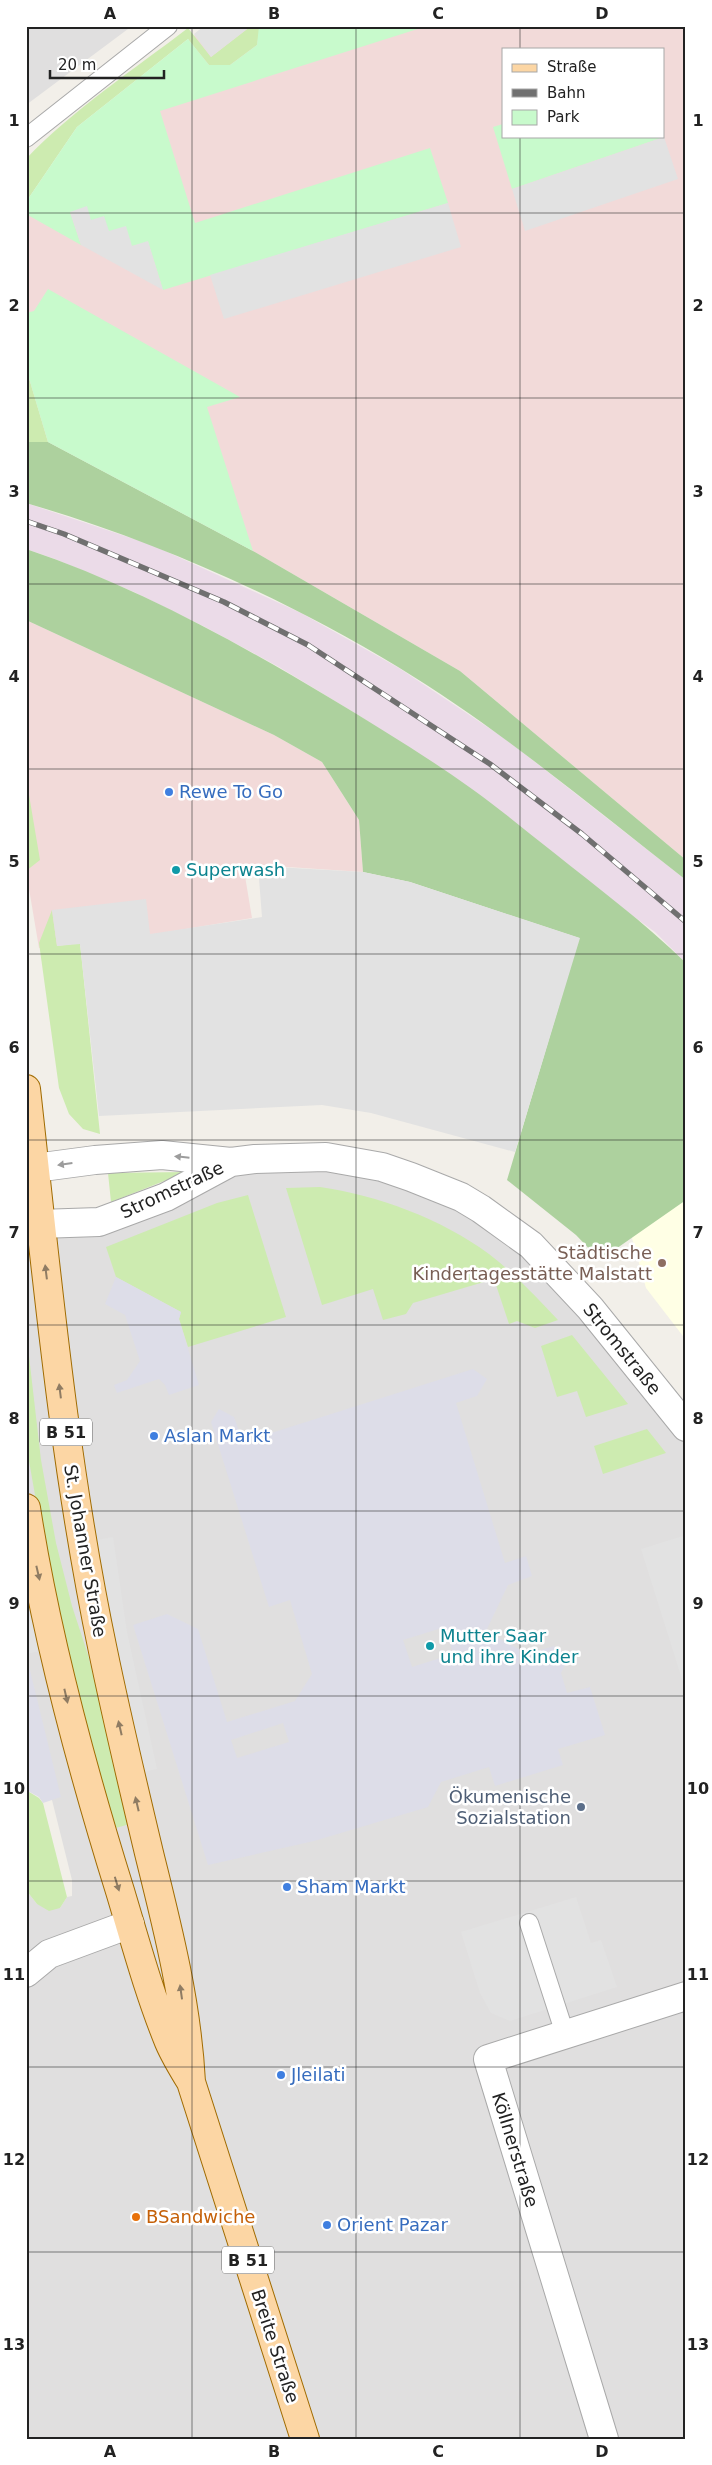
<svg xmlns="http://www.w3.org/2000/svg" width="712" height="2465" viewBox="0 0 712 2465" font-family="'DejaVu Sans',sans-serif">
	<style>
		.residential { fill: #e0dfdf }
		.commercial { fill: #f2dad9; fill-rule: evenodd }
		.industrial { fill: #ebdbe8 }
		.education { fill: #ffffe5 }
		.grass { fill: #cdebb0 }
		.forest { fill: #add19e }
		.park { fill: #c8facc }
		.parking { fill: #e2e2e2 }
		.plaza { fill: #dddde8; fill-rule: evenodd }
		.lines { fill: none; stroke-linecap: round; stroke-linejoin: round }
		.lane-casing { stroke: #a9a9a9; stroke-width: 20 }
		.street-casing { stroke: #a9a9a9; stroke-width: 30 }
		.primary-casing { stroke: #a06b00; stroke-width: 30 }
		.lane { stroke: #fff; stroke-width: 18 }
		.street { stroke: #fff; stroke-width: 28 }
		.primary { stroke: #fcd6a4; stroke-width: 28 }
		.rail-casing { stroke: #707070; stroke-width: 5.5 }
		.rail { stroke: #fff; stroke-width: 4; stroke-dasharray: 11; stroke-linecap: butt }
		.oneway { fill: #9c9c9c }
		.oneway2 { fill: #8f7c63 }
		.grid { fill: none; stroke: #222; stroke-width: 1; stroke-opacity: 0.55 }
		.shop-dot { fill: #3f7fe0; stroke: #fff; stroke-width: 2 }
		.culture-dot { fill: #0f9aa8; stroke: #fff; stroke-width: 2 }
		.education-dot { fill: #8d6e63; stroke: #fff; stroke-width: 2 }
		.service-dot { fill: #5c6f8a; stroke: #fff; stroke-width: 2 }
		.food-dot { fill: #e8710a; stroke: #fff; stroke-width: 2 }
		.labels { text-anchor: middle; stroke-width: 5; stroke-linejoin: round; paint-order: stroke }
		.shield { fill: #fff; stroke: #646464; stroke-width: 1 }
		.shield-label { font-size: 16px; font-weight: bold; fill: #222 }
		.shop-label { font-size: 18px; fill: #366cbe; stroke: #fff; text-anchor: start }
		.culture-label { font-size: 18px; fill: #0d838f; stroke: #fff; text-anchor: start }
		.street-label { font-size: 18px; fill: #222; stroke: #fff }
		.education-label { font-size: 18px; fill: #785e54; stroke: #fff; text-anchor: end }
		.service-label { font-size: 18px; fill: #4e5e75; stroke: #fff; text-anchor: end }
		.food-label { font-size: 18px; fill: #c56008; stroke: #fff; text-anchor: start }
		.neatline { fill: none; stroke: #222; stroke-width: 2 }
		.grid-label { font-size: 16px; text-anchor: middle; font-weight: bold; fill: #222 }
	</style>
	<rect width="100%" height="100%" fill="#f2efe9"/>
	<path class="residential" d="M26,26H132L26,105Z
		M326,1157L481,1209L686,1427V2439H26V1890L37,1904L60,1908L67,1897L72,1896V1880L26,1696V1224L99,1222L231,1162Z"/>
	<path class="commercial" d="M204,26H686V860L460,671L253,551L48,442L26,368V202ZM503,49H663V136H503Z
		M26,620L274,735L322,762L359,820L363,872L243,864L252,918L150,935L39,948L26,871Z"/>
	<path class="industrial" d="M26,503L152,545L301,613L399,668L507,740L686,880V963L655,932L363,718L279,667L205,627L134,592L55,559L26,549Z"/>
	<path class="education" d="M686,1152V1340L646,1288L632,1238Z"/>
	<path class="grass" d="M251,26L260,27L257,45L230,65H209L188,39L77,127L26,202V159C71,111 136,68 188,28L211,57Z
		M26,368L48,442H26Z
		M26,777L40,860L26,871Z
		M52,910L57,946L80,943L100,1134L83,1129L69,1114L59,1088L39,943Z
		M187,1172L111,1202L108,1173Z
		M320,1187C377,1195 442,1219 489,1254C514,1273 537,1298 558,1320L535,1328L517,1321L509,1324L494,1279L413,1303L406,1314L383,1320L373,1289L322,1305L286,1188Z
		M248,1195L286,1317L188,1347L179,1319L181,1312L116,1277L106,1247L217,1203Z
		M26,1330L41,1460L56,1543L72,1606L88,1655L130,1824L112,1829L90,1751L44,1546L29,1461L26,1435Z
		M572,1335L628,1404L586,1417L577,1391L557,1397L541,1346Z
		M647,1429L666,1453L603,1474L594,1446Z
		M26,1790L39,1798L43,1803L67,1897L60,1908L49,1911L37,1904L26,1890Z"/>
	<path class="forest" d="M26,442H48L253,551L460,671L686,860V880C592,807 500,729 398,667C282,597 156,541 26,503Z
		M26,549C133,585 233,640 330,698C378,727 426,756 472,789C500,809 526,831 553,852C598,888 644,922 686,963V1200L600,1260L576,1235L507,1180L579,938L410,882L363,872L359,820L322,762L274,735L26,620Z"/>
	<path class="park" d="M259,26H427L160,111L195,223L430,148L448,203L163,290L148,242L132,246L91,220L70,212L81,245L26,214V202L77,127L188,39L209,65H230L257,45Z
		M503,124V136L663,135L664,137L512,189L493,127Z
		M48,289L240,397L207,407L253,551L48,442L26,368V313L34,311Z"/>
	<path class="parking" d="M204,26H251L211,57L194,34Z
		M664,137L678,179L525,231L512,189Z
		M448,203L461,247L224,319L210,275Z
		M87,206L91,220L104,216L109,231L126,226L132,246L148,241L163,290L81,245L70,212Z
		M258,866L363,872L410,882L580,938L515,1152L371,1113L322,1105L99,1116L80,944L57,946L52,910L146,899L150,934L262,917Z
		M26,1508L55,1648L26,1654Z
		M686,1535V1692L641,1549Z
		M113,1537L127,1632L157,1769L131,1775L82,1543Z
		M576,1897L591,1943L601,1940L617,1987L510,2021L491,2013L480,1993L461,1932Z"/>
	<path class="plaza" d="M116,1277L181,1312L179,1319L199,1385L169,1395L165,1385L159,1379L117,1393L114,1385L127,1380L140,1361L125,1315L105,1304Z
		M473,1369L487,1379L477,1396L456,1403L505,1563L526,1556L532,1576L508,1585L486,1631L527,1654L554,1646L570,1656L561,1673L567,1693L590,1687L605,1735L558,1749L563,1765L495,1786L489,1767L441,1782L428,1807L314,1841L208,1865L133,1625L167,1614L198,1629L227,1722L295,1701L312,1674L290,1600L269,1607L211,1422L219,1409L234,1417L243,1442ZM445,1627L453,1654L412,1667L403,1640ZM283,1723L289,1742L237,1758L231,1740Z
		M26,1654L61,1797L43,1803L39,1797L26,1790Z"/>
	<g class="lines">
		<g class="lane-casing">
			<path id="lane" d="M26,138L168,26
				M529,1923L565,2034"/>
		</g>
		<g class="street-casing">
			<path id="street" d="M26,1172L35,1168L95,1160L162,1155L231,1162L255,1159L326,1157L382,1167L411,1177L461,1197L481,1209L531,1245L590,1308L686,1427
				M26,1216L39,1224L99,1222L166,1197L231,1162
				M26,1973L49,1954L130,1924
				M604,2439L488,2059L686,1996"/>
		</g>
		<g class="primary-casing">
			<path id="primary" d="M26,1089C47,1277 64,1466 103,1651C117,1719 133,1786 149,1853C168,1929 187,2004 191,2082
				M26,1508C46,1637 81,1766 120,1891C135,1941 149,1993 169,2042C175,2056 183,2069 191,2082L305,2439"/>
		</g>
		<use href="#lane" class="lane"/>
		<use href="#street" class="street"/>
		<use href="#primary" class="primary"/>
		<g class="rail-casing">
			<path id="rail" d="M26,521L64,534L224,602L308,645L490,764L582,834L686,922"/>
		</g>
		<use href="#rail" class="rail"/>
	</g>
	<defs><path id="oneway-solid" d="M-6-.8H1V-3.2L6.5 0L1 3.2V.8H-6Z" transform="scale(1.25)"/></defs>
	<g class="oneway">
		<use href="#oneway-solid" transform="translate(182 1157) rotate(-174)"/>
		<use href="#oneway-solid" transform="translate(65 1164) rotate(172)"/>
	</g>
	<g class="oneway2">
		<use href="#oneway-solid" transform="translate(46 1272) rotate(-97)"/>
		<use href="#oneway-solid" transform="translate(60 1391) rotate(-97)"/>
		<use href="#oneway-solid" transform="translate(38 1573) rotate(77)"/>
		<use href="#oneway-solid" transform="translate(66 1696) rotate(77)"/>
		<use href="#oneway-solid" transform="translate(120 1728) rotate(-103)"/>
		<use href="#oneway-solid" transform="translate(137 1804) rotate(-103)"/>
		<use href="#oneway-solid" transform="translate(117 1884) rotate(73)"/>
		<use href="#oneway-solid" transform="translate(181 1992) rotate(-98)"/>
	</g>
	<path class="grid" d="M192,26V2439M356,26V2439M520,26V49M520,136V2439M26,213H686M26,398H686M26,584H686M26,769H686M26,954H686M26,1140H686M26,1325H686M26,1511H686M26,1696H686M26,1881H686M26,2067H686M26,2252H686"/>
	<g class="shop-dot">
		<circle cx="169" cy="792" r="5"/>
		<circle cx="154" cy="1436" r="5"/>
		<circle cx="287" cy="1887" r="5"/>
		<circle cx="281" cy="2075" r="5"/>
		<circle cx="327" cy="2225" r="5"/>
	</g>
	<g class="culture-dot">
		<circle cx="176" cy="870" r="5"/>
		<circle cx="430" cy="1646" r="5"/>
	</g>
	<circle class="education-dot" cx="662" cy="1263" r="5"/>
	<circle class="service-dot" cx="581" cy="1807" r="5"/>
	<circle class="food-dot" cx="136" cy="2217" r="5"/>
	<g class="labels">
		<g class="shield">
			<rect x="40" y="1418.5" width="52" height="27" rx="4"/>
			<rect x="222" y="2246.5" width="52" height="27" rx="4"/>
		</g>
		<g class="shield-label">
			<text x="66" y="1438">B 51</text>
			<text x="248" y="2266">B 51</text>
		</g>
		<g class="shop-label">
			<text x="179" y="798">Rewe To Go</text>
			<text x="164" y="1442">Aslan Markt</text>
			<text x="297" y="1893">Sham Markt</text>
			<text x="291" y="2081">Jleilati</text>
			<text x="337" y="2231">Orient Pazar</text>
		</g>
		<g class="culture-label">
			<text x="186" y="876">Superwash</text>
			<text x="440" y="1642">Mutter Saar<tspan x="440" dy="21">und ihre Kinder</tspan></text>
		</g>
		<g class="street-label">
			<text transform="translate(172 1190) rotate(-25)" y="6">Stromstraße</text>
			<text transform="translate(622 1349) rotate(51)" y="6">Stromstraße</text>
			<text transform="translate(85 1551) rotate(80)" y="6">St. Johanner Straße</text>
			<text transform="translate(515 2150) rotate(73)" y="6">Köllnerstraße</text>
			<text transform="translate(275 2346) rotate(72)" y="6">Breite Straße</text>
		</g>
		<g class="education-label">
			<text x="652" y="1259">Städtische<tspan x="652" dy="21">Kindertagesstätte Malstatt</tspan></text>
		</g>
		<g class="service-label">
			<text x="571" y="1803">Ökumenische<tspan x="571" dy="21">Sozialstation</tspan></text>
		</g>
		<g class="food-label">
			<text x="146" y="2223">BSandwiche</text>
		</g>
	</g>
	<rect width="712" height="2465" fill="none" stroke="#ffffff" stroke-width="55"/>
	<rect x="502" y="48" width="162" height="90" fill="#ffffff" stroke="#a7a7a7"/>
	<rect x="512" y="64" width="25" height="8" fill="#fcd6a4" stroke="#a7a7a7"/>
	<text x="547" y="72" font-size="15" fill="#222222">Straße</text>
	<rect x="512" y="89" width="25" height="8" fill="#707070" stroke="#a7a7a7"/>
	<text x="547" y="98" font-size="15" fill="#222222">Bahn</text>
	<rect x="512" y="110" width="25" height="15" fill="#c8facc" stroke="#a7a7a7"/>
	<text x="547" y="122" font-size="15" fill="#222222">Park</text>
	<path d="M50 70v8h114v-8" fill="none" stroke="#222222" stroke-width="2.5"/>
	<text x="58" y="70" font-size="15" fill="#222222" stroke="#ffffff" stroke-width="4" paint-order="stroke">20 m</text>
	<rect x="28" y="28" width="656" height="2410" class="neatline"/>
	<g class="grid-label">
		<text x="110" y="19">A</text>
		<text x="274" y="19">B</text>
		<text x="438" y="19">C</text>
		<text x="602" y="19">D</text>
		<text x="14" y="126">1</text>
		<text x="698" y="126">1</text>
		<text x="14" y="311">2</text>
		<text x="698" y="311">2</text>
		<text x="14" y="497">3</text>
		<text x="698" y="497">3</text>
		<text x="14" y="682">4</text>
		<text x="698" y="682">4</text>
		<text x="14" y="867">5</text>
		<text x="698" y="867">5</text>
		<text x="14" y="1053">6</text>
		<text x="698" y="1053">6</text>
		<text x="14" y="1238">7</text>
		<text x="698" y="1238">7</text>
		<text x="14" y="1424">8</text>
		<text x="698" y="1424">8</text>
		<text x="14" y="1609">9</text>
		<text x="698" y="1609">9</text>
		<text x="14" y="1794">10</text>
		<text x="698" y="1794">10</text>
		<text x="14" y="1980">11</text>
		<text x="698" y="1980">11</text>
		<text x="14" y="2165">12</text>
		<text x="698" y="2165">12</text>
		<text x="14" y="2350">13</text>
		<text x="698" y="2350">13</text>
		<text x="110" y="2457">A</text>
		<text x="274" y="2457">B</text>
		<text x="438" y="2457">C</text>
		<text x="602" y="2457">D</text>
	</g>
</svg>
